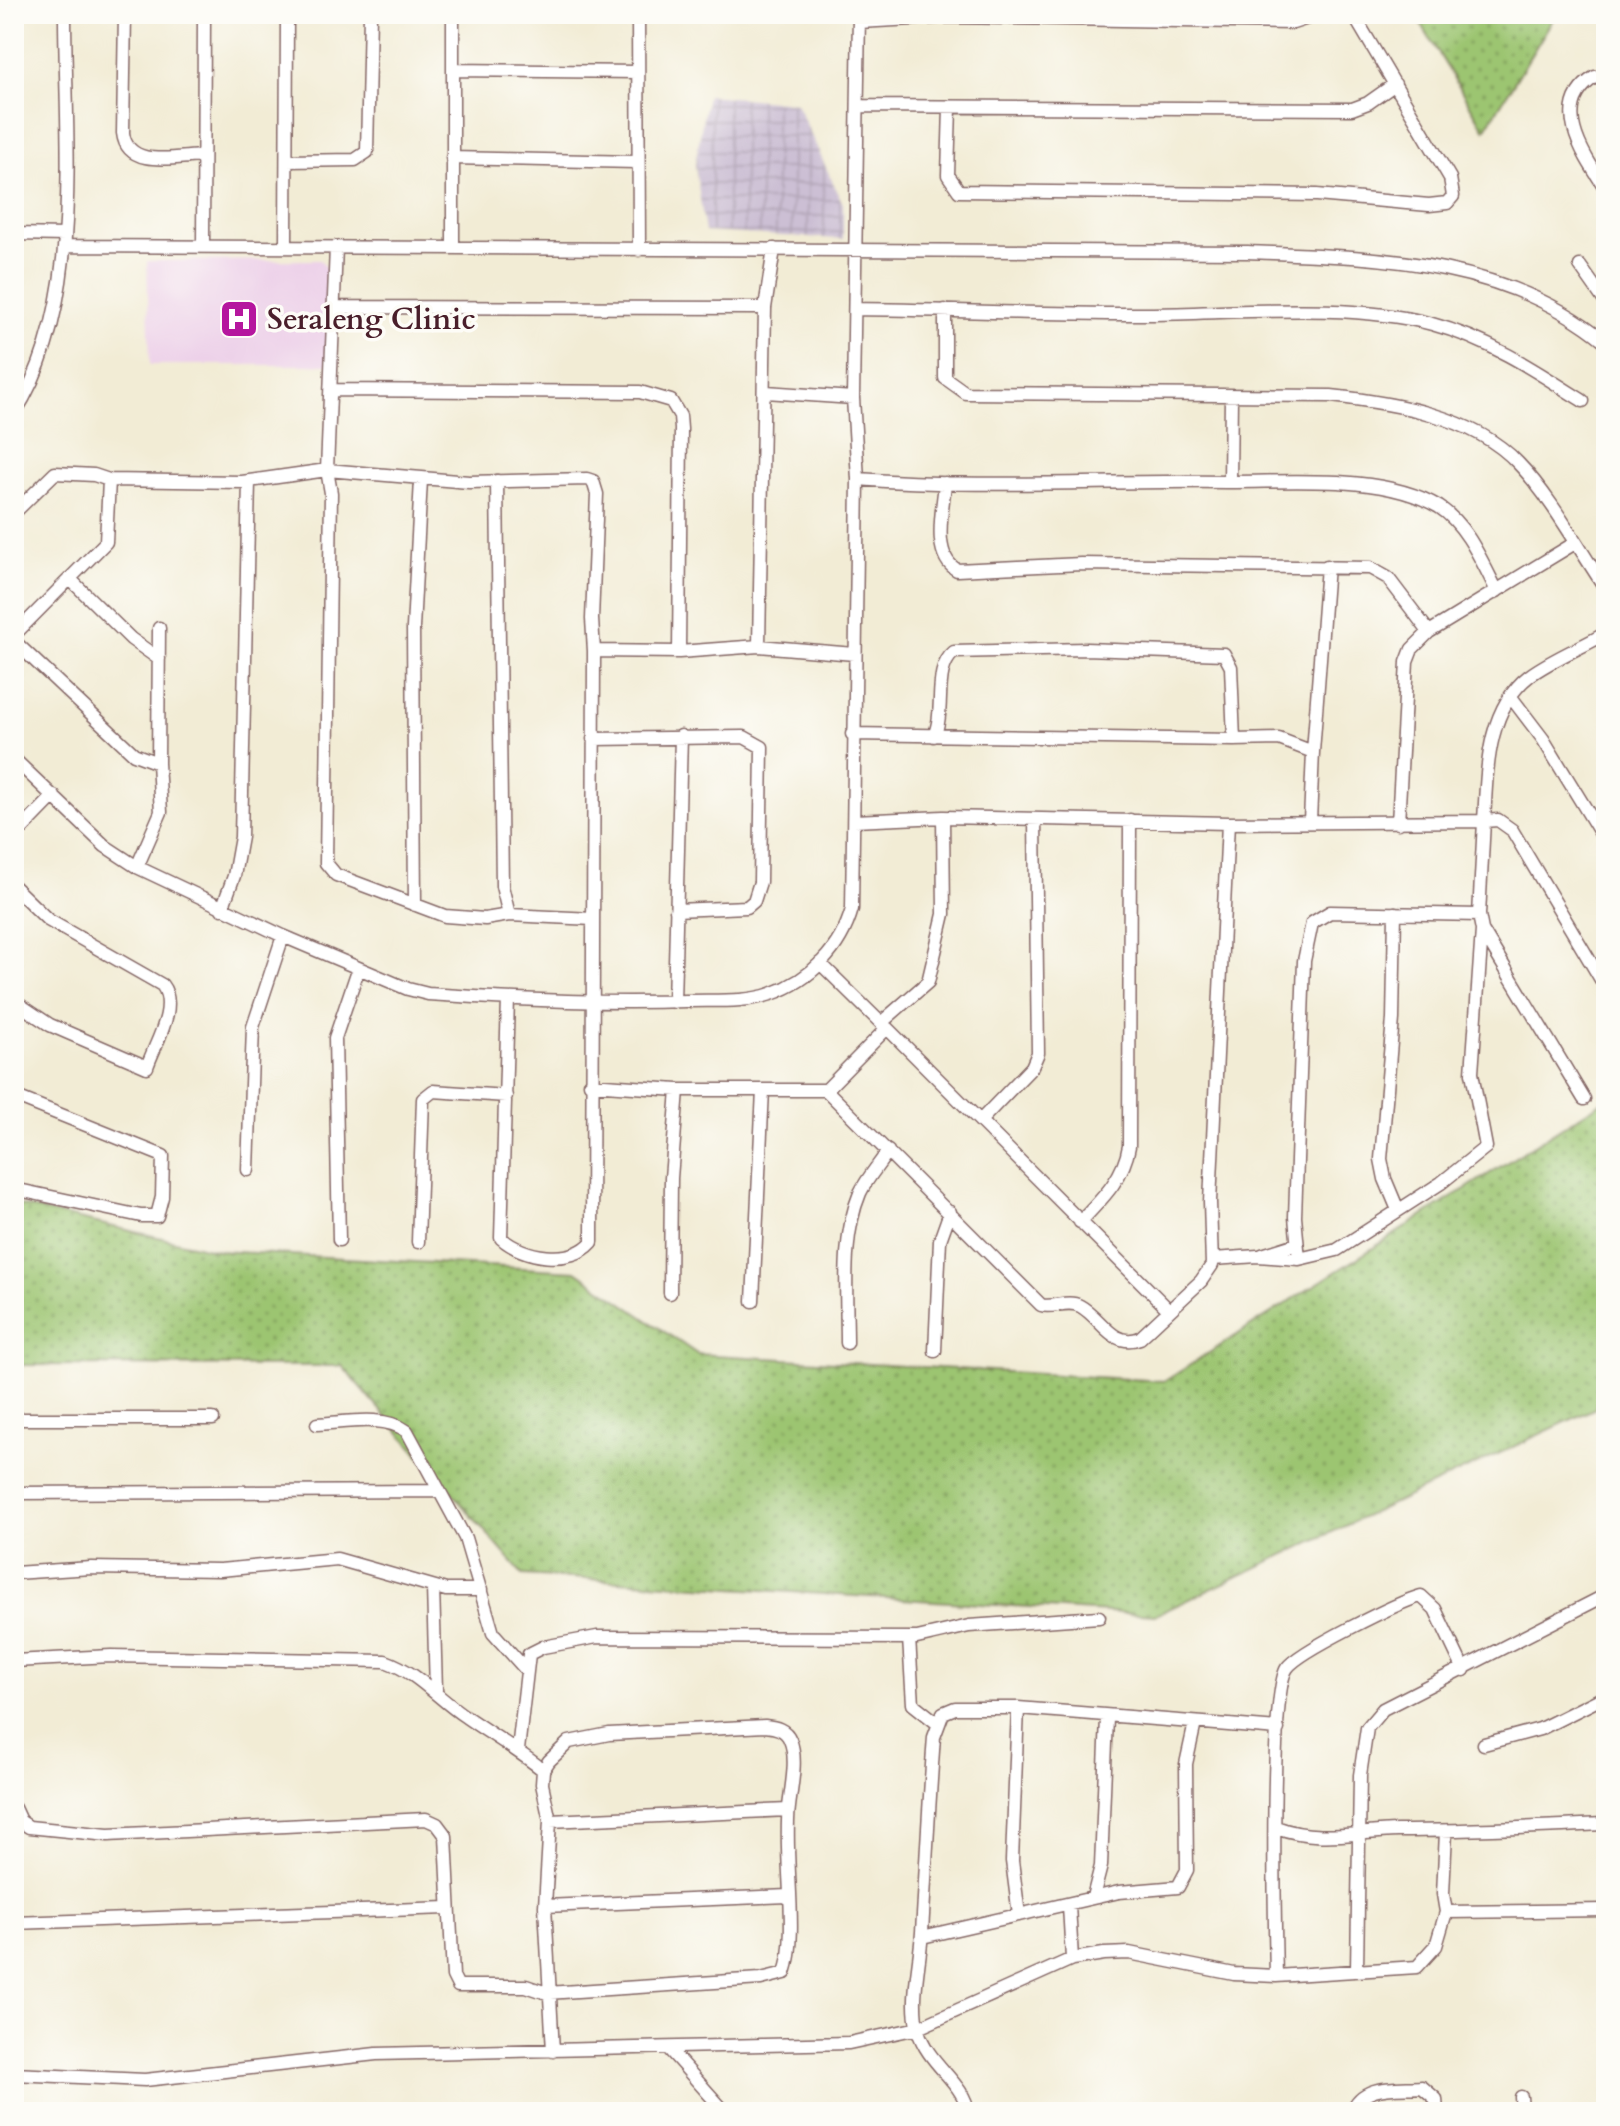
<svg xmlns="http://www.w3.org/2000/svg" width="1620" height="2126" viewBox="0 0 1620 2126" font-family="Cardo,serif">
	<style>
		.built { fill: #edd1e9 }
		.industrial { fill: url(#industrial-grid) }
		.grass { fill: url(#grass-dots); stroke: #73724e; stroke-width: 2 }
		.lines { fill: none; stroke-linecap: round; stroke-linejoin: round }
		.minor-casing { stroke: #856766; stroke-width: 15 }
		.minor { stroke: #fff; stroke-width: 12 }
		.labels { text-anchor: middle; stroke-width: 7; stroke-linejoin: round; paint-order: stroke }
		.poi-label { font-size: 30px; font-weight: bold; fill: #4a1f2b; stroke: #fdfcf7; text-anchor: start }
	</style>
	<defs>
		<pattern id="industrial-grid" width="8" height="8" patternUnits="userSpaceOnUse" patternTransform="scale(2)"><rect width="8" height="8" fill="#ccbfd4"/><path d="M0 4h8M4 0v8" fill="none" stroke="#b1a4b6"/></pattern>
		<pattern id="grass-dots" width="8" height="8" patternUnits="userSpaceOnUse" patternTransform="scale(2)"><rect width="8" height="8" fill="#9cc571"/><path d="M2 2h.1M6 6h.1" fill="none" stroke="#819f5d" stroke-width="1.8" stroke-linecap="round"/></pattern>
	</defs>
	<rect width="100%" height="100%" fill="#fdfcf7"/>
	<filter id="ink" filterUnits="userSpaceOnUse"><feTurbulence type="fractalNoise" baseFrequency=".0125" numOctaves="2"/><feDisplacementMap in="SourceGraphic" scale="16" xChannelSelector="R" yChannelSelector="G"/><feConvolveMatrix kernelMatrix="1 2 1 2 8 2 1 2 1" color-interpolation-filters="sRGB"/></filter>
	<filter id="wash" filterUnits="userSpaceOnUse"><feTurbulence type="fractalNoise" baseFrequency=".006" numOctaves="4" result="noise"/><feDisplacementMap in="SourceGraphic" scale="32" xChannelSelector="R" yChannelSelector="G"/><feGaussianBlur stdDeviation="1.8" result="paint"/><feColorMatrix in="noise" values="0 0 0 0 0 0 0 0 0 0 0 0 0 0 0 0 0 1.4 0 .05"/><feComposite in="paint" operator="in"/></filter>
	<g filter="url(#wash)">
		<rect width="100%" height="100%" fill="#f2ecd5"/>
		<path class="built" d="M320,260L329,272L328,365H150L147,261Z"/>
		<path class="industrial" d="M707,95L796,103L843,204V239L705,232L695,165Z"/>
		<path class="grass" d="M1415,14H1556L1485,130Z
			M1606,1099V1403L1156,1615L523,1575L342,1366L14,1365V1204L218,1251L576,1271L697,1354L1165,1381Z"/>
	</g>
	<g filter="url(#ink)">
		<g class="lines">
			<g class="minor-casing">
				<path id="minor" d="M125,14L123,133C127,169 175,157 201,156
					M638,14L639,250
					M859,22L949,17L1293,23L1320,14
					M454,70L638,72
					M1606,77H1595C1548,106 1585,157 1606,189
					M858,106L1352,109L1368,103L1395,84
					M950,107L948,175L959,191L1317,195L1429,205L1447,203L1453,196L1450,178L1353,14
					M452,158L636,162
					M287,161L355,160L367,152L370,14
					M14,234L65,235
					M286,245L287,14
					M64,246L1248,252C1373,257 1504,258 1606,342
					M203,247L204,14
					M336,247L327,470L331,493L326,863L336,875L445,916L485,919L509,915L593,919
					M453,247V14
					M1580,266L1606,303
					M334,307L765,308
					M855,309C954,310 1054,315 1153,314C1239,313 1350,302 1432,324C1488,339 1535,370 1583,401
					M945,310V378L966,393L1331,396C1393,403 1473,415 1518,463C1551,497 1579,549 1606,589
					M332,390L640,392L671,401L680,416L681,429L679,652
					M766,392L853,398
					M14,414C85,305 65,140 65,14
					M858,479C983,489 1110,480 1235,482C1296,482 1385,474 1439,507C1467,525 1482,562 1497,591
					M109,480L242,482L327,470L469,482L587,479L593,481L597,494L592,619L594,651
					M497,481L502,886L509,915
					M1230,481L1231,397
					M945,483C943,509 931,555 957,570L1081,564L1370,568L1388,578L1429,632
					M14,513L55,473L94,475L109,480L106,542L14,635
					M71,580L131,639L159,659
					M14,641L134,754L158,763
					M759,646L765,308L774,249
					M1511,697L1543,739L1606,842
					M852,734L1234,740
					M934,736C946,710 932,670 954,652L1086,649L1224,654L1231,667L1234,740L1279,739L1313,752L1310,821
					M593,739L744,737L762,747L760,882L754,901L747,907L676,910
					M1313,752L1327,566
					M14,759L105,846L137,867L283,936L408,989L428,994C515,1000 600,1004 686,1001C713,1000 745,1003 771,994C811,980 841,949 852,909L858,479L853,398L859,14
					M854,821L943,817L1228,823L1484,821C1487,772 1486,710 1529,676C1552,659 1581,648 1606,633
					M1398,823L1407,662L1412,649L1429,632L1575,543
					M14,837L54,796
					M137,867L161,812L158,763L159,628
					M14,887L48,920L162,985C179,1007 155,1043 147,1067L50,1025L14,1001
					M415,905L413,628L421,480
					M222,909L234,876L241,837L249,481
					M1395,913L1393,1019L1381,1159L1385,1179L1398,1210
					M820,963L886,1028
					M508,999L501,1238C523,1258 571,1266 592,1242L594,651L679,652L759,646L854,654
					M674,1002L681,736
					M881,1023L928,982L944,914L943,817
					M590,1084L678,1090H826L1041,1305C1053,1309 1067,1299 1080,1306C1101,1317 1112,1349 1140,1338L1201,1281L1212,1265L1210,1202L1228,823
					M826,1090L887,1028L1169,1310
					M14,1096L163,1156L162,1197L157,1216H141L14,1189
					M1584,1099L1482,930L1479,915L1484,821L1498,820L1512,830L1606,988
					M980,1121L1032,1067L1038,1053L1035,820
					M248,1170L253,1027L283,936
					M1080,1222C1102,1199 1124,1178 1129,1146L1130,820
					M339,1240L335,1038L358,970
					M418,1242L423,1099L433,1091L506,1096
					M1262,1255L1297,1244
					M1213,1259L1258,1256L1299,1259L1337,1250L1441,1183L1486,1147L1472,1073L1482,930
					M1299,1259L1295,1217L1304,961L1312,923L1330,912L1479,915
					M670,1293L671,1178L678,1090
					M753,1301L763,1090
					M847,1343C847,1295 841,1238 860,1193C867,1178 879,1165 888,1151
					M935,1351L940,1240L950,1212
					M14,1419H213
					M317,1424C344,1423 384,1414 407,1431L465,1538L493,1633L527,1671
					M14,1493L436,1491
					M14,1573L91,1568L220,1570L337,1559L446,1590H481
					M433,1587L436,1690
					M909,1638L913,1704L937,1723
					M14,1661L111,1656L385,1661C419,1673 437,1698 466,1717C492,1735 518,1750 543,1770
					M1018,1708L1012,1861L1019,1915
					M1484,1744L1540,1729L1606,1696
					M518,1750L529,1654L543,1647L597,1637L917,1638L969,1626L1099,1617
					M1606,1792V1808
					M14,1808L20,1821L29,1827L108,1835L426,1819L437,1824L446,1836L453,1976L458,1986H526L547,1993L761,1979L785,1973C799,1933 783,1854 789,1807C791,1788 798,1758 790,1740C786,1729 775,1727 765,1726L609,1734L569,1742L549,1761L543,1770L542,1784L550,1821L545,1906L553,2051
					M550,1821L788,1810
					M1276,1827C1319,1843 1354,1832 1397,1831C1467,1831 1536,1827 1606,1824
					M1093,1897L1101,1866L1107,1718
					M1069,1905L1072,1959
					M545,1906L788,1896
					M1446,1912L1443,1894L1446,1832
					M14,1923L448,1908
					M922,1937L1119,1892L1178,1887L1187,1870L1186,1764L1195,1723
					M1357,1970L1360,1775L1367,1728L1383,1709L1606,1595
					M1276,1976C1275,1931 1269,1693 1287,1668C1299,1651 1399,1602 1421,1596L1435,1609L1464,1670
					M668,2048L725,2112
					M14,2074L145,2080L376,2054L849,2043L918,2028L1072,1959L1104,1954L1129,1953L1234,1974L1276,1976L1417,1967L1436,1946L1446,1912L1606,1910
					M1606,2078V2087
					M1521,2097L1522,2112
					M968,2112C965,2083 927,2064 918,2030C910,1999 920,1964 922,1932C926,1867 929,1802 934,1737L943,1713L955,1708H1018L1278,1729
					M1352,2112C1362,2083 1396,2089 1422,2087L1436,2099L1437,2112"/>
			</g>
			<use href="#minor" class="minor"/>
		</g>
	</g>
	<defs>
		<g id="hospital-square" transform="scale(2)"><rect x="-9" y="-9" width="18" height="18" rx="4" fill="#b5179e" stroke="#fdfcf7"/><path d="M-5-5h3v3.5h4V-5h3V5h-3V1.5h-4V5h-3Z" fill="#fff"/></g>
	</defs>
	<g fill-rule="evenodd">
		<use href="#hospital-square" x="239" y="319"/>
	</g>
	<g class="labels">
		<g class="poi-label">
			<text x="267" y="329">Seraleng Clinic</text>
		</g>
	</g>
	<rect width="1620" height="2126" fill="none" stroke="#fdfcf7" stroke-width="48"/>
</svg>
